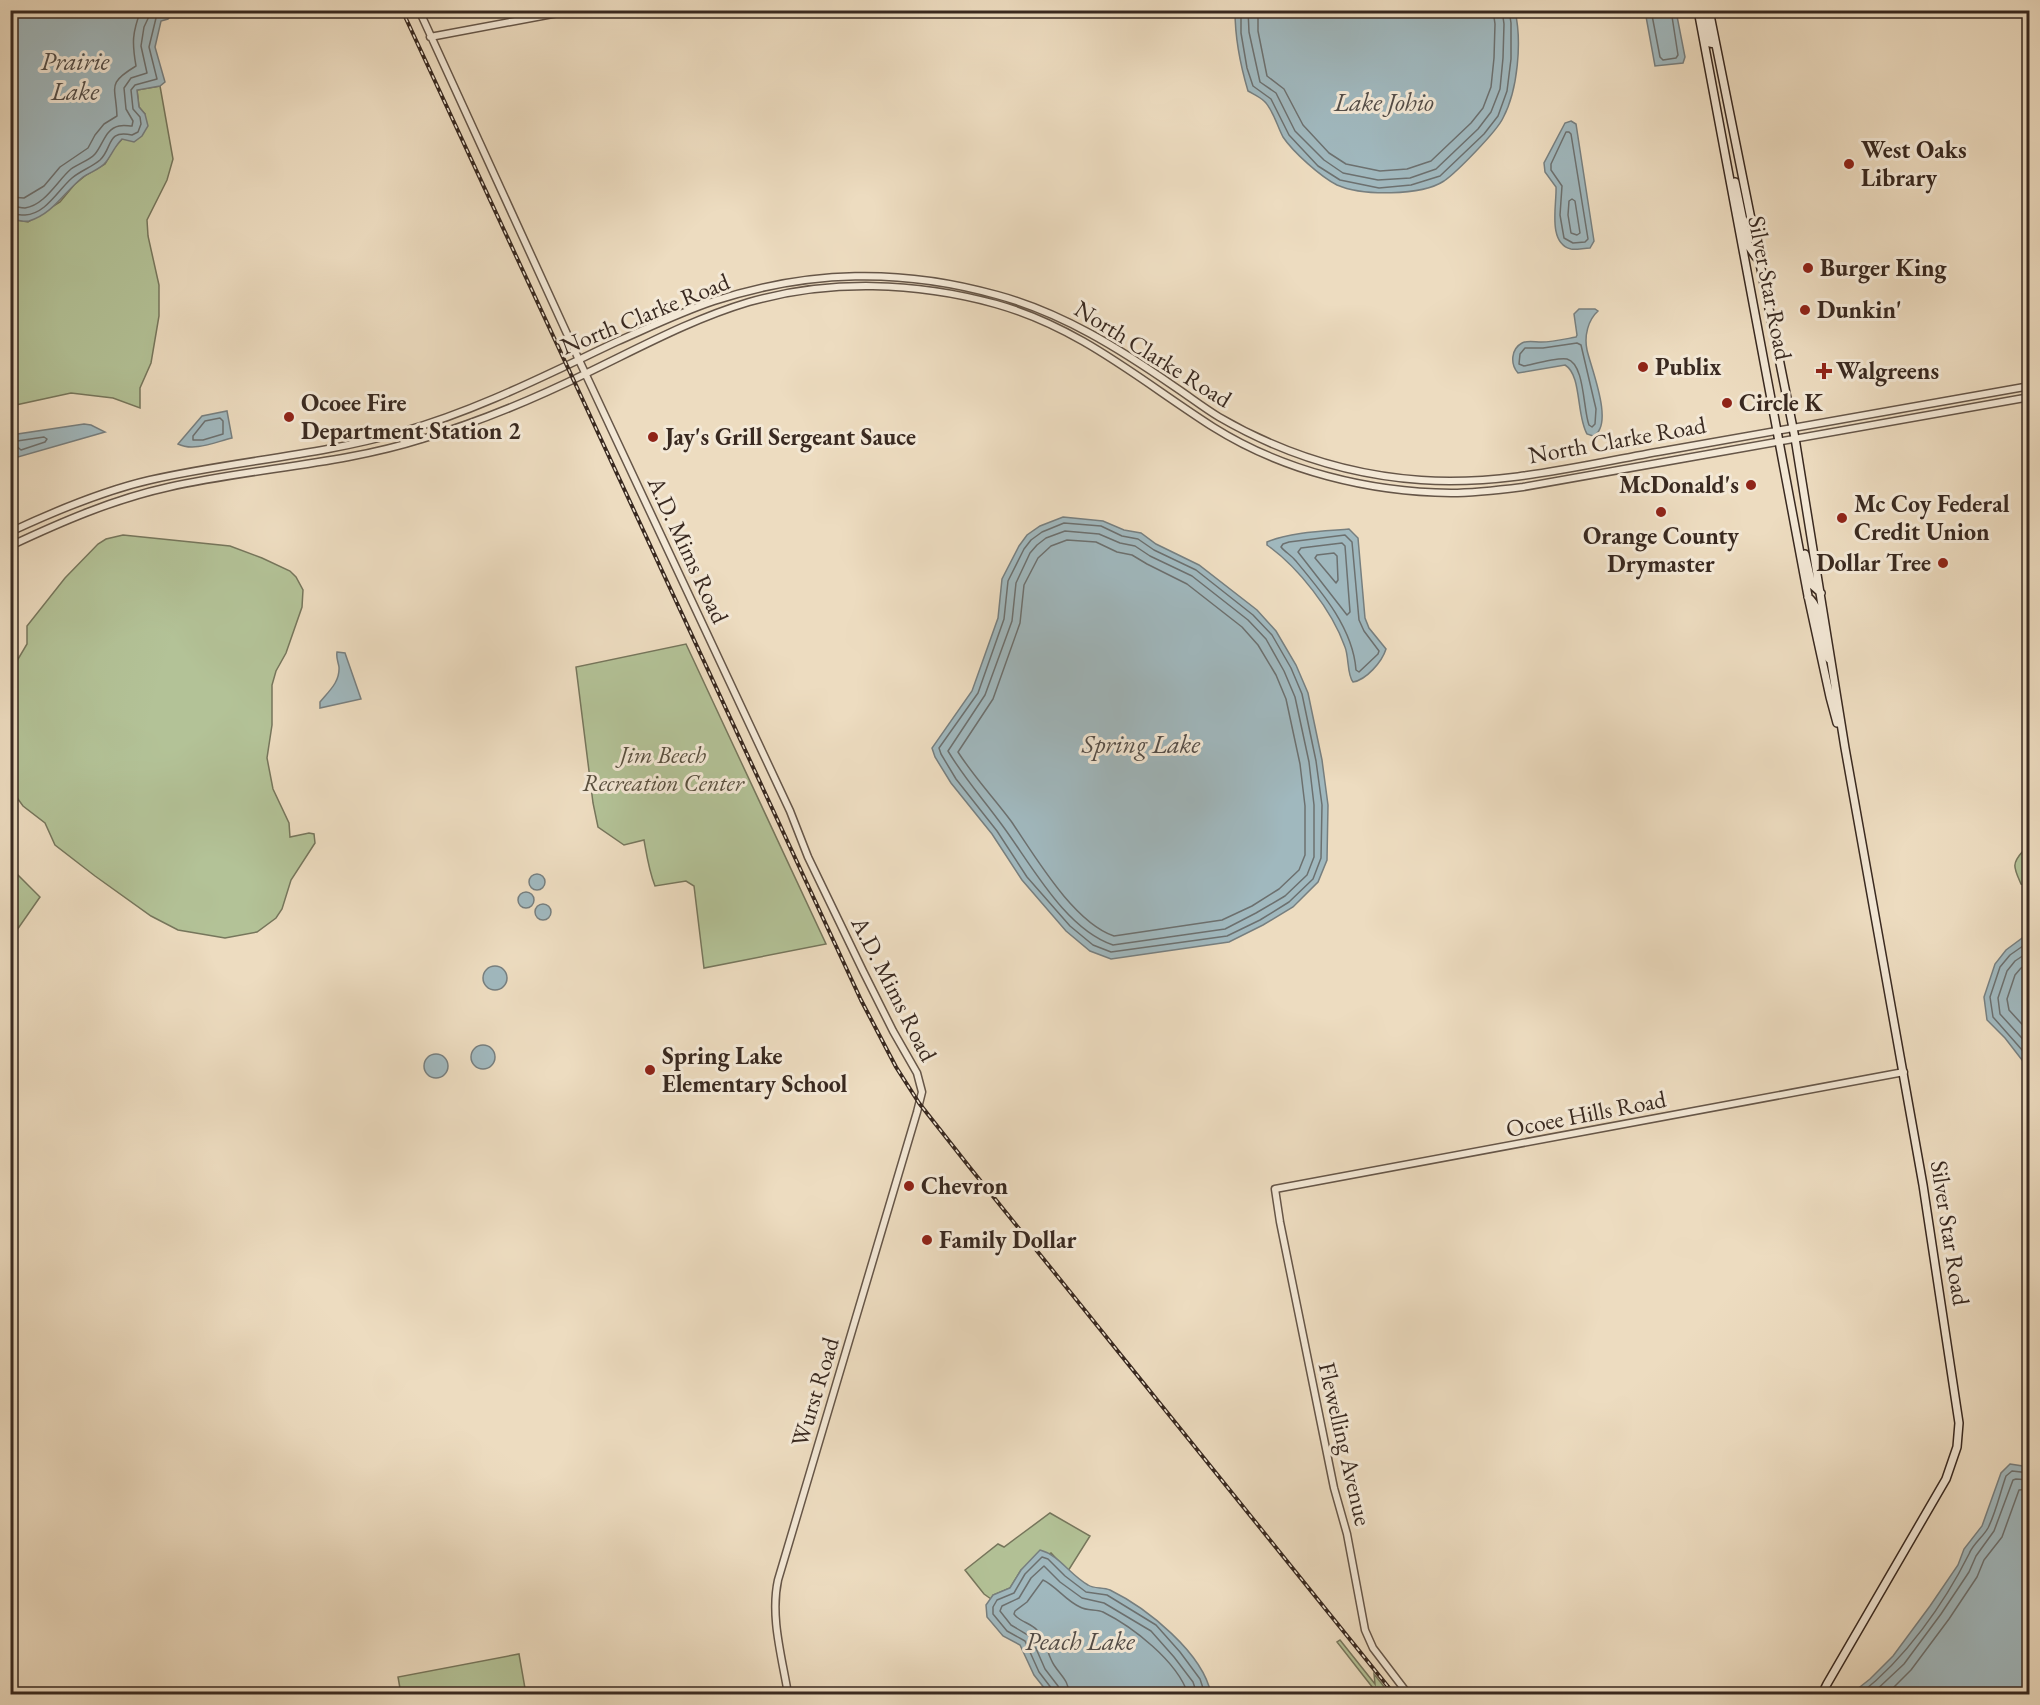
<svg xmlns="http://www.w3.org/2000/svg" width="2040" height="1705" viewBox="0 0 2040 1705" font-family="'EB Garamond',serif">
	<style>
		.green { fill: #b3c297; stroke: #76765c; stroke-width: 1.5 }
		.water { fill: #a0b8be; stroke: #777f7f; stroke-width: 1.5 }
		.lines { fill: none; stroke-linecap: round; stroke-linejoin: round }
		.shore { stroke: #6c706f; stroke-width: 1.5 }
		.tertiary-casing { stroke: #665648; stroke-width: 9 }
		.secondary-casing { stroke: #392920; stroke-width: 10 }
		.tertiary { stroke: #f3e8d6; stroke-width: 6 }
		.secondary { stroke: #f3e8d6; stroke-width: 7 }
		.rail-casing { stroke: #392920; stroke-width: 4 }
		.rail { stroke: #f3e8d6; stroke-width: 1.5; stroke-dasharray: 4.5; stroke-linecap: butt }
		.poi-dot { fill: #8f2418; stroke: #f3e8d6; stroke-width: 2 }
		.labels { text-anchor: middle; stroke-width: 6; stroke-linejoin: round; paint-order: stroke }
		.poi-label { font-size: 24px; font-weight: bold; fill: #392920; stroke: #f3e8d6; text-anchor: start }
		.street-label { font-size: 24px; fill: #392920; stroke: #f3e8d6 }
		.park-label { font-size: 24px; font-style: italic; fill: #584f3e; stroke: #f3e8d6 }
		.water-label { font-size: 26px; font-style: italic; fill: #534d48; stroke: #f3e8d6 }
	</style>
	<rect width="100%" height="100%" fill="#eddcc0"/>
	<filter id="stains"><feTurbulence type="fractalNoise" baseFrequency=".00333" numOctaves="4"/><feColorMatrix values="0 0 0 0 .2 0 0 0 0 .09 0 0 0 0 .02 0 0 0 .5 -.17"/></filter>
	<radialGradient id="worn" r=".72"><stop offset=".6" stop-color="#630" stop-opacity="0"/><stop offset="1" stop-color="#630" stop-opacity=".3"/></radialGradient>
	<path class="green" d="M160,86L173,159L167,180L147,220L148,236L159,285V316L151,363L140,388V408L113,398L71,393L11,406V219L28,222L60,202L74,185L86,175L105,164L114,148L145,114L139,107L137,90Z
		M123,535L230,546L262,558L290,571L296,577L303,590L302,607L286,653L276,671L272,685V725L267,758L273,789L289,823L290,837L309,833L314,834L315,843L291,880L282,909L276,918L257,932L225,938L178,930L151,916L95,876L55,845L45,823L23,806L13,792H11V671L27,644V626L65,578L98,544L106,539Z
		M686,644L826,944L704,968L694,886L686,881L655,886C649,871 647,857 644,840L624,845L598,827L593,803L576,667Z
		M2023,851H2029V886L2021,884C2014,868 2011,864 2023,851Z
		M11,863L17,874L40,897L17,930H11Z
		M1050,1513L1090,1536L1068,1571L1051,1553L1021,1570L1010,1588L993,1595L991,1599L984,1594L965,1570L998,1544L1004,1547Z
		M1340,1640L1375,1684L1374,1674L1390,1694H1367L1373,1688L1337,1642Z
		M519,1654L526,1694H401L398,1677Z"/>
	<path class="water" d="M11,10L173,11V13L168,19L161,21L155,47L165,82L160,86L137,90L139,107L145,114L148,126L142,136L134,142L122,139C115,146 112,154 106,162C101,169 90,172 83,177C65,191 53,214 29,221C24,222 16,220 11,219Z
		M1235,11H1515C1522,41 1518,90 1503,118C1497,131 1457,172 1444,181C1421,196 1362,196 1337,185C1321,177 1293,152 1283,137C1277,126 1273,109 1264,101C1260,97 1253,94 1248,91C1240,64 1235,39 1235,11Z
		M1645,11H1676L1685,57L1683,63L1655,66Z
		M1571,121L1576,124L1594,241L1590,248C1584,248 1576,250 1571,249C1547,243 1557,204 1556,187L1545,172L1544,163L1565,123Z
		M1579,309H1595L1598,311C1588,320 1584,336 1587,350C1591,368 1615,426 1593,436L1587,434C1576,415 1582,375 1565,365L1518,373C1510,364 1511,349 1522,343C1527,340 1535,342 1541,342C1553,342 1565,339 1576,337L1577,335L1574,314Z
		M227,411L232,438C215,442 194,452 178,444L202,416Z
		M84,424L91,425L105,432L18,457C10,452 10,443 11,435Z
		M1063,517L1103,521L1124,530L1141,533L1156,544L1199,565L1257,610L1276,631L1296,665L1308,693L1322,760L1328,805L1327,860L1318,882L1293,907L1263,925L1229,942L1111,959L1090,951L1066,931L1022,880L992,834L951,783L935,757L932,748L972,691L998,618L1002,579L1019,546L1027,535L1040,526Z
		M1349,529L1358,538L1365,618L1369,628L1386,649C1382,662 1366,680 1353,682C1347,675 1349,657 1345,647C1332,610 1298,567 1267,545V542C1289,532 1325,531 1349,529Z
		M337,652L345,653L361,699L320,708V702C329,691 340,682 339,667C338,661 336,658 337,652Z
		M529 882a8 8 0 1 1 16 0a8 8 0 1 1-16 0Z
		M518 900a8 8 0 1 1 16 0a8 8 0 1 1-16 0Z
		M535 912a8 8 0 1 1 16 0a8 8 0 1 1-16 0Z
		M2029,933V1069L2005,1038L1987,1020L1984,997L1995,964L2006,950Z
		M483 978a12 12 0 1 1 24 0a12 12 0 1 1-24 0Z
		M471 1057a12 12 0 1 1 24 0a12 12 0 1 1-24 0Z
		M424 1066a12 12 0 1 1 24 0a12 12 0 1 1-24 0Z
		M2010,1464L2029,1467V1694H1851L1870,1679L1893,1656L1930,1606L1958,1565L1964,1549L1982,1526L2001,1473Z
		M1040,1550C1059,1555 1070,1575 1088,1585C1094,1589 1103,1587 1110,1590C1147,1608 1203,1653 1211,1694H1049L1034,1675L1020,1645L1003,1636L987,1617L986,1605L993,1595L1010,1588L1021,1570Z"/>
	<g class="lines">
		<path class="shore" d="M1241,10V33L1247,68L1253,86L1271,99L1289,135L1318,166L1340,180L1379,188L1411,185L1440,176L1484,134L1498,116L1507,91L1511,59V23L1509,10
			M1248,10L1249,32L1260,82L1276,93L1295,131L1324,160L1343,173L1378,180L1410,178L1436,169L1478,129L1491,112L1500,89L1503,58L1504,24L1502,10
			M1258,10V31L1267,76L1284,89L1303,125L1329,153L1346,164L1380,171L1407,169L1431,161L1471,123L1483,108L1491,87L1494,58L1495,24L1493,10
			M1651,10L1660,57L1663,60L1676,58L1678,55L1671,10
			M1566,132H1569L1571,134L1588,239L1585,242L1573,243L1564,238L1560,215L1562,186L1551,170V164Z
			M10,197L24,198L44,186L60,167L88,148L95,135L104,124L117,116C116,86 106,84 136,66C132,43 132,33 141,10
			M1572,199L1575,201L1580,233L1577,235L1571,233L1568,215L1569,201Z
			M10,206C15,206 20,208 25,208C45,205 57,181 71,169C78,164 90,160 95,154C103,145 105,129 119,126C124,125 128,126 132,126L133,121L126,109L124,88L131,78L147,73L141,46L144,27L152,10
			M10,214C15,214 20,215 25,215C46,214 58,190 72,178C80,171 92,167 100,160C113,148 106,129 132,135L138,132L141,124L140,117L133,109L131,90L135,85L157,79L149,47L156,18L167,10
			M1577,343L1581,345L1596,409L1595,424L1592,427L1589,425C1583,410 1585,364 1567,359C1558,357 1534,364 1524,366L1519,364L1520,354L1525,348H1543Z
			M220,418L223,421V434L203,440H193V436L205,421Z
			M44,437L47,439L45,442L21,450L14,444L17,441Z
			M1064,523L1101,526L1122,536L1138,539L1154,550L1196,570L1253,615L1272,635L1291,668L1302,694L1316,761L1322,805L1321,858L1313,879L1289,902L1260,920L1227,936L1111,952L1093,945L1070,926L1027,877L997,831L956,779L941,754L939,748L978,693L1004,619L1008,581L1024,549L1031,540L1042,532Z
			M1065,531L1099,534L1120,543L1135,546L1150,556L1192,576L1248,620L1266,639L1284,671L1295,697L1309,762L1314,805V857L1307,875L1285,896L1256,913L1225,929L1113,945C1065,929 1031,864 1002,825C984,800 964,778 948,751L985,695L1012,621L1016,583L1030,553L1037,545L1046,538Z
			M1345,535L1352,542L1359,620L1364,631L1379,651L1378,654L1359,672L1356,670C1353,628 1321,591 1295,560C1291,555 1285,552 1281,547L1283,544L1289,542Z
			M1067,540L1096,542L1117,552L1132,555L1147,564L1187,584L1242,627L1258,645L1276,675L1286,699L1300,764L1305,806V855L1299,870L1279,889L1252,906L1222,920L1114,936C1073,922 1035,856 1011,821C994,798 974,777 958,752L993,699L1020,623L1024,585L1038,558L1051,546Z
			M1342,543L1345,546L1350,612L1347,615L1298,552L1301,548Z
			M1334,553L1337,556L1338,580L1336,583L1315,558L1317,555Z
			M2030,941L2010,955L2000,967L1990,997L1993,1017L2030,1059
			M2030,951L2015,961L2007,971L1998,998L2000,1014L2030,1047
			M2030,962L2021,968L2015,975L2007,999L2009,1010L2030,1033
			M1053,1694L1052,1689L1039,1672L1025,1641L1007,1631L993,1614V1607L997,1600L1014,1593L1025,1574L1042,1557L1048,1559L1065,1576L1086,1592L1107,1595L1156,1625L1180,1652L1200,1679L1205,1694
			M1060,1694L1058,1686L1045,1669L1031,1637L1011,1625L1000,1611L1002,1606L1019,1598L1031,1578L1044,1566L1060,1582L1082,1598L1104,1603L1151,1631L1174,1657L1193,1682L1197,1694
			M1069,1694C1069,1681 1061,1676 1054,1665C1047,1654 1046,1640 1037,1630C1031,1623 1020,1622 1014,1614L1015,1611L1027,1602L1043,1580C1056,1586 1066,1601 1080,1607C1087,1611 1096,1609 1103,1612C1133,1627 1177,1661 1188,1694
			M1860,1694C1905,1659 1944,1604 1969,1554C1973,1544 1983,1537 1988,1528C1996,1512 2000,1493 2006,1476L2012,1471L2030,1473
			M1872,1694L1904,1664L1941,1614L1969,1572L1976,1556L1994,1531L2013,1480L2016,1479L2030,1480
			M1887,1694L1911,1670L1949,1619L1977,1577L1984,1560L2002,1537L2019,1490L2030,1489"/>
		<g class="tertiary-casing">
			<path id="tertiary" d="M419,10L579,360L790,811L808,857L863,971L893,1031L917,1073L922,1092L917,1112L778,1580C770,1617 782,1657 788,1694
				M430,37L574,10
				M10,532C55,511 102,491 150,480C233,461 318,456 401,432C476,411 546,375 616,342C648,328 681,312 714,301C809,270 901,268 997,295C1063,313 1120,349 1175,387C1190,397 1204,408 1219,417C1281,453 1349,475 1421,480C1502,486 1583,465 1663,451C1785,429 1907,407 2030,386
				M10,546C61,522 114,499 169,487C253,468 340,465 422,439C479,422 534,399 587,373C641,347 692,319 749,302C830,279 916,282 996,304C1081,328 1141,381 1213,427C1283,471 1369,492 1451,493C1475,493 1499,490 1523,487L2030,397
				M1408,1694L1373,1648L1365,1630L1347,1534L1334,1488L1280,1222L1275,1189L1904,1072"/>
		</g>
		<g class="secondary-casing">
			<path id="secondary" d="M1698,10L1808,596L1830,697L1837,723
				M1704,10L1710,43L1715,44
				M1709,10L1795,438L1845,748L1923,1185L1959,1423L1957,1447L1946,1479L1827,1684L1822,1694
				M1735,182L1748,245L1756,257
				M1805,554L1812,585L1821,593
				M1808,597C1823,608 1820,641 1829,659"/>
		</g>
		<use href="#tertiary" class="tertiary"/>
		<use href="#secondary" class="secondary"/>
		<g class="rail-casing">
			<path id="rail" d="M402,10L861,1000L896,1067L919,1103L971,1169L1394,1694"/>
		</g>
		<use href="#rail" class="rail"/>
	</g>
	<g class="poi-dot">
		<circle cx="1849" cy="164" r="6"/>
		<circle cx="1808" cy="268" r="6"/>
		<circle cx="1805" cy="310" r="6"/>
		<circle cx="1643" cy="367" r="6"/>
		<path d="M1821 362h6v6h6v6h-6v6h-6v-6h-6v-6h6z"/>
		<circle cx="1727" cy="403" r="6"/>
		<circle cx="289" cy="417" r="6"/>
		<circle cx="653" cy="437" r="6"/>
		<circle cx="1751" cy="485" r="6"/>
		<circle cx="1661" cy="512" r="6"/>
		<circle cx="1842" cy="518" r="6"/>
		<circle cx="1943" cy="563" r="6"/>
		<circle cx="650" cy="1070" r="6"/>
		<circle cx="909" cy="1186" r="6"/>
		<circle cx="927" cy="1240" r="6"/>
	</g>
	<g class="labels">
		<g class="poi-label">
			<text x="1861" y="158">West Oaks<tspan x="1861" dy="28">Library</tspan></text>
			<text x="1820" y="276">Burger King</text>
			<text x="1817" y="318">Dunkin'</text>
			<text x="1655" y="375">Publix</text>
			<text x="1836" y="379">Walgreens</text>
			<text x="301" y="411">Ocoee Fire<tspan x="301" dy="28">Department Station 2</tspan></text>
			<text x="1739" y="411">Circle K</text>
			<text x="665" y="445">Jay's Grill Sergeant Sauce</text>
			<text x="1739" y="493" text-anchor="end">McDonald's</text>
			<text x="1854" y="512">Mc Coy Federal<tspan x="1854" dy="28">Credit Union</tspan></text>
			<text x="1661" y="544" text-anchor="middle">Orange County<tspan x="1661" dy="28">Drymaster</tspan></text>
			<text x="1931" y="571" text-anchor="end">Dollar Tree</text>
			<text x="662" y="1064">Spring Lake<tspan x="662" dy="28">Elementary School</tspan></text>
			<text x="921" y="1194">Chevron</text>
			<text x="939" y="1248">Family Dollar</text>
		</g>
		<g class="street-label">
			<text transform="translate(1770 288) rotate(79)" y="8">Silver Star Road</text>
			<text transform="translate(645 314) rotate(-22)" y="8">North Clarke Road</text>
			<text transform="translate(1153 354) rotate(32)" y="8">North Clarke Road</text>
			<text transform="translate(1617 440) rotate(-10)" y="8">North Clarke Road</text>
			<text transform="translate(688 550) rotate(65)" y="8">A.D. Mims Road</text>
			<text transform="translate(894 989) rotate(63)" y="8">A.D. Mims Road</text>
			<text transform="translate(1586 1114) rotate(-11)" y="8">Ocoee Hills Road</text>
			<text transform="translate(1950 1233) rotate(81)" y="8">Silver Star Road</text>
			<text transform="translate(815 1392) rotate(-73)" y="8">Wurst Road</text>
			<text transform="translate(1345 1444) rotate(77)" y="8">Flewelling Avenue</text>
		</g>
		<g class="park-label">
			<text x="663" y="763">Jim Beech<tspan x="663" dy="28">Recreation Center</tspan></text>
		</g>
		<g class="water-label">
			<text x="75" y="70">Prairie<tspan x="75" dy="30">Lake</tspan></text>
			<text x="1384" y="111">Lake Johio</text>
			<text x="1141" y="753">Spring Lake</text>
			<text x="1080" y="1650">Peach Lake</text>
		</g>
	</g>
	<rect width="2040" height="1705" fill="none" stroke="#eddcc0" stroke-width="36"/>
	<rect x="12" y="12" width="2016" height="1681" fill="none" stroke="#392920" stroke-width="3"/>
	<rect x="18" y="18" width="2004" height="1669" fill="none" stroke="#392920" stroke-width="1.5"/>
	<rect width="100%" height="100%" filter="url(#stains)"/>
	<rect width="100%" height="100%" fill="url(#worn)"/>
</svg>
